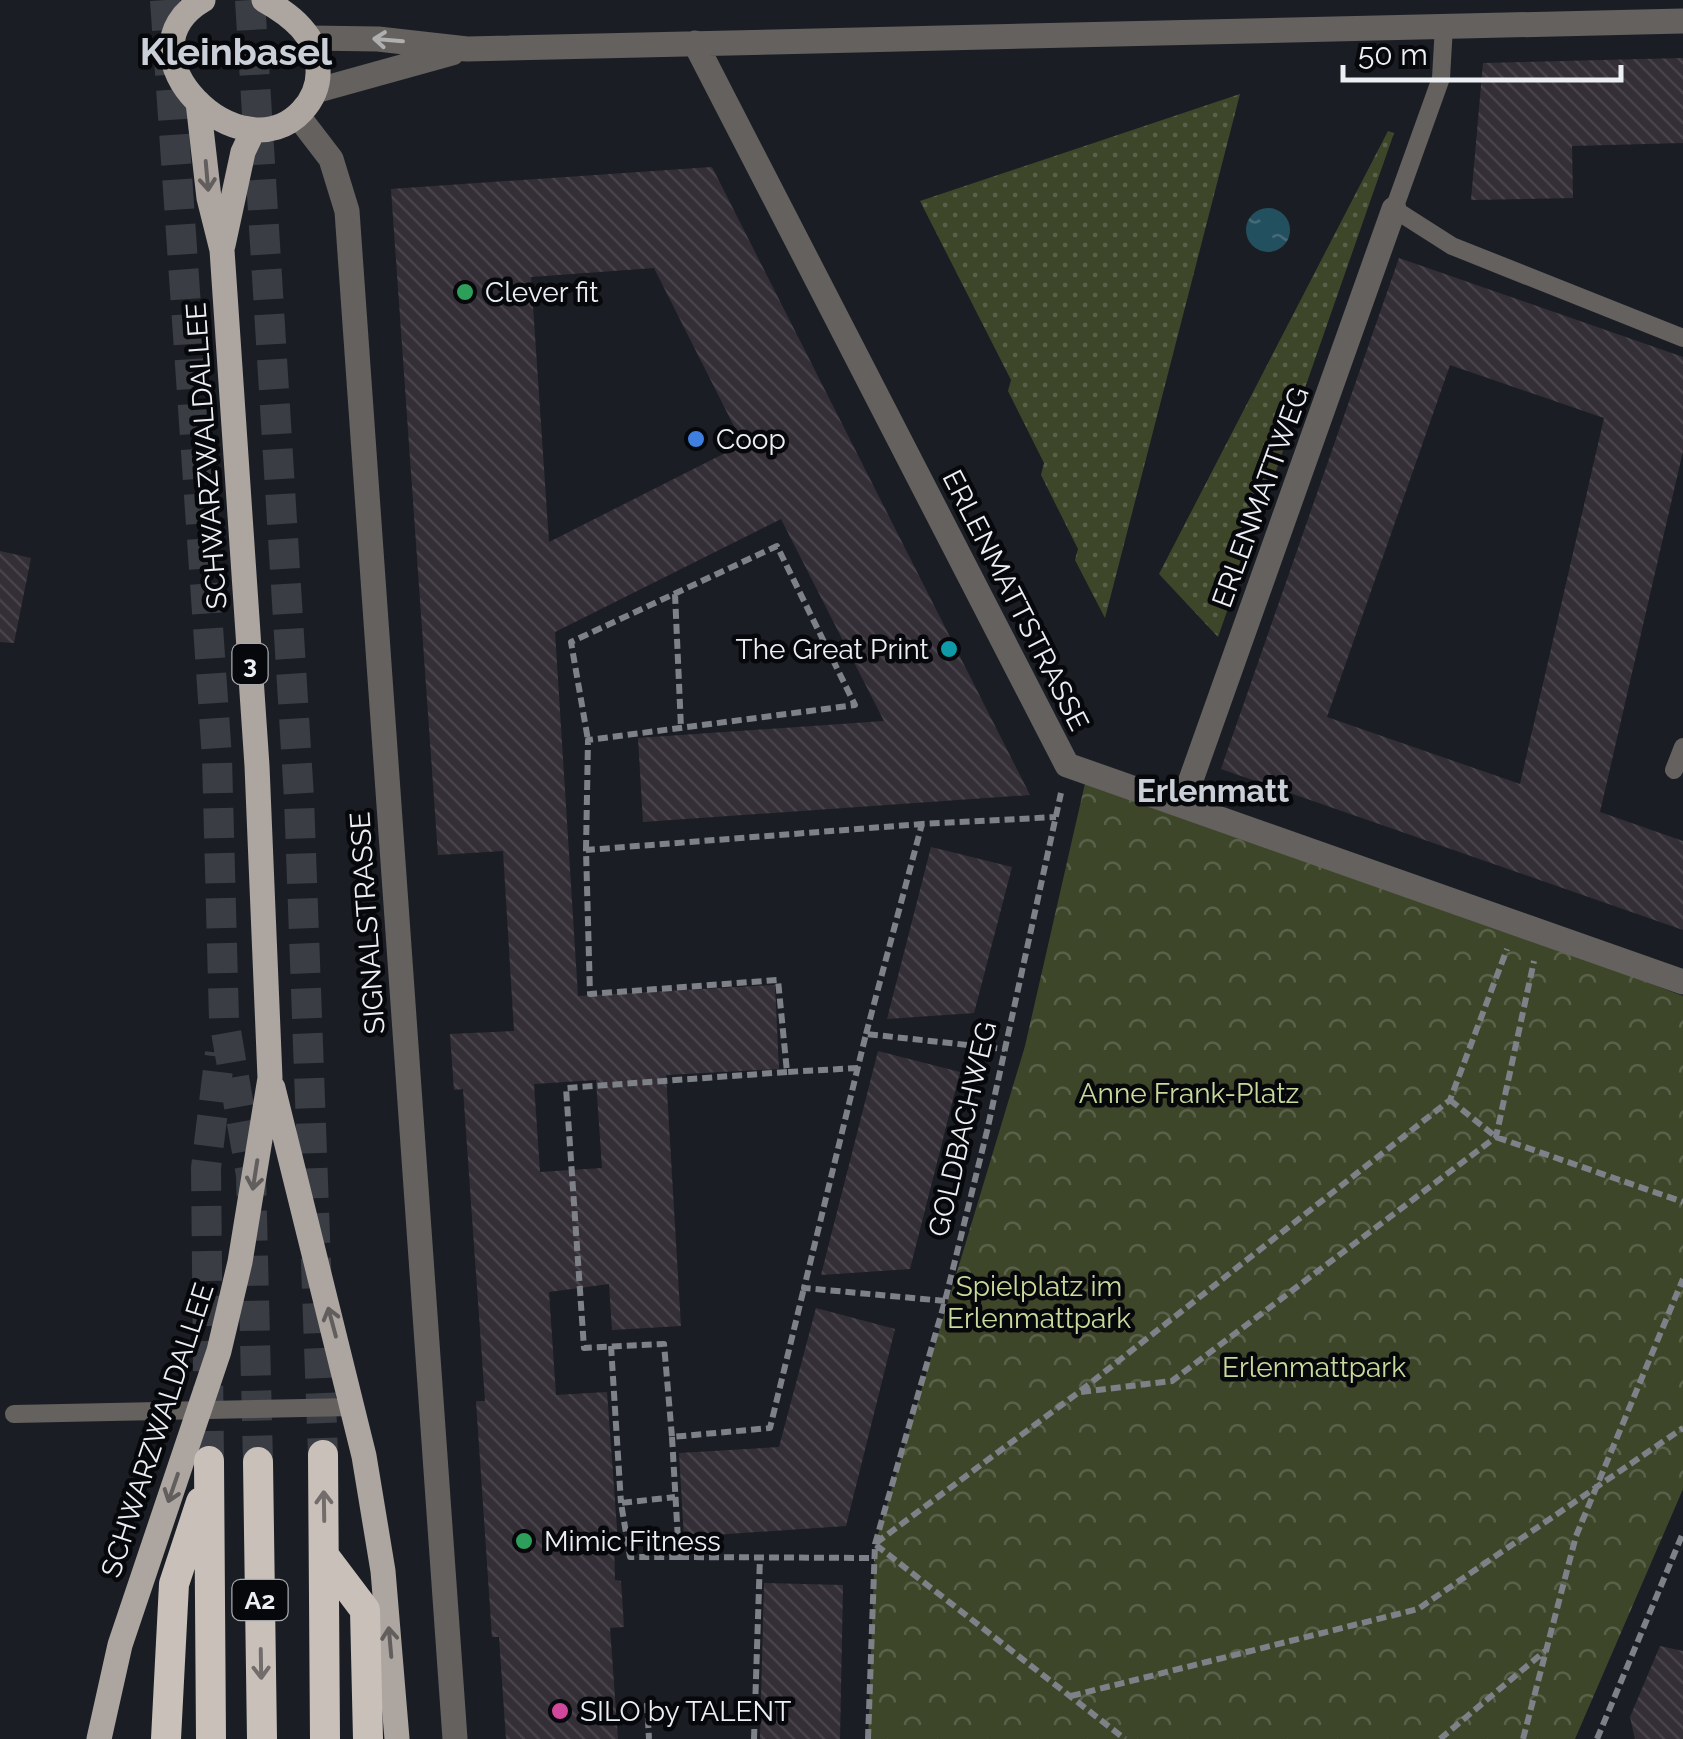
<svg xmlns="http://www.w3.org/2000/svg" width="1683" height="1739" viewBox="0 0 1683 1739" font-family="Raleway,sans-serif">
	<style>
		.grass { fill: url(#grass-dots) }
		.park { fill: url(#park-crowns) }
		.water { fill: url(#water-ripples) }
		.building { fill: url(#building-back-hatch); fill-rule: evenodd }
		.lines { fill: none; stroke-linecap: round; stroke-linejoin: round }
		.motorway-tunnel { stroke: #3a3d43; stroke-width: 30; stroke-dasharray: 30 15; stroke-linecap: butt }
		.path { stroke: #7e8187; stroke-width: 6; stroke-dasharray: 10 5; stroke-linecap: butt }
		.service { stroke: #65615e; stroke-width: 18 }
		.minor { stroke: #65615e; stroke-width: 25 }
		.primary { stroke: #ada5a0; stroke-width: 25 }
		.motorway { stroke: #c9c0ba; stroke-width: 30 }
		.oneway { stroke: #afafb0 }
		.oneway2 { stroke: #625e5d }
		.oneway3 { stroke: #726d6b }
		.leisure-dot { fill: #2e9e5b; stroke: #07080b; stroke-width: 4 }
		.shop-dot { fill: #3f7fe0; stroke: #07080b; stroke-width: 4 }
		.culture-dot { fill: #0f9aa8; stroke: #07080b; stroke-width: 4 }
		.hotel-dot { fill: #d1479c; stroke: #07080b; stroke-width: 4 }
		.labels { text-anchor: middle; stroke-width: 9; stroke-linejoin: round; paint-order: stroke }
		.shield { fill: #07080b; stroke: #a7aaae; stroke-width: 2.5 }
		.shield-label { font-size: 25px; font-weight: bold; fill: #eceff4 }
		.poi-label { font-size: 28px; fill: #eceff4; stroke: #07080b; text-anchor: start }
		.street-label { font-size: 28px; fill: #eceff4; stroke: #07080b }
		.park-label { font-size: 28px; fill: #c8da9c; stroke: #07080b }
		.quarter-label { font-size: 32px; font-weight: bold; fill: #cacfd8; stroke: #07080b }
		.district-label { font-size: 38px; font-weight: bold; fill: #cacfd8; stroke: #07080b }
	</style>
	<defs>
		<pattern id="grass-dots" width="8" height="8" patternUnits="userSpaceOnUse" patternTransform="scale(2.5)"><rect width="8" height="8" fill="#3e462a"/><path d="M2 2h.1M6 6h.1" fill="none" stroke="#5a614a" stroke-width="1.8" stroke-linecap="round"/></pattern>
		<pattern id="park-crowns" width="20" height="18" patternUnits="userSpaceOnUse" patternTransform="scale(2.5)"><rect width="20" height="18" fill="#3e462a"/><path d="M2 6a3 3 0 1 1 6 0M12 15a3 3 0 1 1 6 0" fill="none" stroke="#5a614a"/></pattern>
		<pattern id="water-ripples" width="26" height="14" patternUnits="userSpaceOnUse" patternTransform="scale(2.5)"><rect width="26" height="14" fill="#23505e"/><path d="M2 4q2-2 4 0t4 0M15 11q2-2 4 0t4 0" fill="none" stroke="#436a76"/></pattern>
		<pattern id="building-back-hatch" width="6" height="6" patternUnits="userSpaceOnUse" patternTransform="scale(2.5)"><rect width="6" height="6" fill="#342f36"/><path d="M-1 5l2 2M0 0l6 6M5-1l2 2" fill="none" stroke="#48434a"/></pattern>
	</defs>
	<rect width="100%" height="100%" fill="#1a1e24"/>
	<path class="grass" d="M1240,94L1105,618L1075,560L1078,549L1041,475L1044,463L1008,391L1011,380L920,201Z
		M1388,131L1394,133L1218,637L1159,574Z"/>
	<path class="park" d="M1086,779L1553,946L1683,996V1489L1575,1739H868L875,1544L1025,1046Z"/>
	<path class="water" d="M1246 230a22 22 0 1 1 44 0a22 22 0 1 1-44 0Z"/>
	<path class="building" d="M1683,58V143L1572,146L1573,198L1471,200L1483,63Z
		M712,167L1030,795L643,822L638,738L884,721L781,519L555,632L578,996L775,985L779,1069L666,1075L681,1326L612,1330L609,1284L549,1292L556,1395L607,1392L618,1542H614L615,1580L621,1581L624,1627L610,1628L618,1739H506L499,1637H492L476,1401H485L463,1089L454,1090L450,1034L514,1031L503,851L438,855L391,189ZM654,268L743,444L549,542L531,277ZM596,1080L602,1168L540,1172L534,1084Z
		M1399,258L1683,357V451L1600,812L1683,841V930L1221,769ZM1450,365L1604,418L1520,784L1327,717Z
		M0,551L31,558L14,643L0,642Z
		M931,847L1012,867L974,1013L887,1019Z
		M878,1051L960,1072L910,1269L821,1275Z
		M816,1308L895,1329L846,1526L684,1537L679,1453L779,1447Z
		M764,1583L843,1585L840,1739H760Z
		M1660,1646L1683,1651V1739H1635L1630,1717Z"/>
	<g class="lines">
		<path class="motorway-tunnel" d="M165,0L217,758L224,1020L251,1175L258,1462
			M250,0L299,798L323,1455
			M209,1461L206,1168L220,1053"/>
		<path class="path" d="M675,594L681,728
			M586,850L588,740L855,705L777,546L571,642L588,740
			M866,1034L922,824L1056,817
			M858,1068L787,1072L778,980L590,994L586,850L922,824
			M787,1072L566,1088L584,1348L664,1344L672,1437L770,1428L804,1288
			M1450,1100L1496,1137L1683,1202
			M945,1301L804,1288L866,1034L1005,1049
			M611,1346L621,1503
			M1081,1392L1172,1381L1496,1137L1534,961
			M672,1437L679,1557H630L621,1503L675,1497
			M876,1543L1079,1392L1450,1100L1507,949
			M876,1545L1125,1739
			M679,1557L875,1558
			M1071,1696L1418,1609L1683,1428
			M647,1703L649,1739
			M754,1739L760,1557
			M868,1739L875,1544L945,1301L987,1131L1061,793
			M1440,1739L1545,1651
			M1523,1739L1576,1536L1683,1279
			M1597,1739L1683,1533"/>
		<path class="service" d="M1444,26L1441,78L1394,209L1452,246L1683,338
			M1674,770L1683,747
			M14,1414L353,1407"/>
		<path class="minor" d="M309,38L378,39L467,49L1683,21
			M695,43L1067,765L1683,982
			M315,91L452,53
			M298,116L331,159L347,211L455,1739
			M1182,805L1394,209"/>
		<path class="primary" d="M203,0C113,53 241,177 302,111C313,99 319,85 318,69C318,36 291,15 264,0
			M223,245L243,152L253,131
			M273,1088L364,1456L383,1571L397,1739
			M99,1739L120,1645L219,1351L240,1262L270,1078L257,766L222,250L209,198L198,102"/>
		<path class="motorway" d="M323,1455L325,1739
			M209,1461L211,1739
			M258,1462L262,1739
			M325,1557L365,1610L368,1739
			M166,1739L174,1584L201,1502"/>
	</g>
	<defs><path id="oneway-shaft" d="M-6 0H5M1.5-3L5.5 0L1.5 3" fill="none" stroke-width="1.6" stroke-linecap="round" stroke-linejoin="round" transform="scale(2.5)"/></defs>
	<use class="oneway" href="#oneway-shaft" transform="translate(388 40) rotate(-175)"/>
	<g class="oneway2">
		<use href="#oneway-shaft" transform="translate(207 176) rotate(85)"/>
		<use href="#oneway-shaft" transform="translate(255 1175) rotate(99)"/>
		<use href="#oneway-shaft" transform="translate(332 1322) rotate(-105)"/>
		<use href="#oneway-shaft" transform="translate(173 1488) rotate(109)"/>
		<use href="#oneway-shaft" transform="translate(390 1642) rotate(-95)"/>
	</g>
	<g class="oneway3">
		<use href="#oneway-shaft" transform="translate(324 1506) rotate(-91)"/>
		<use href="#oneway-shaft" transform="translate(261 1664) rotate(89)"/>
	</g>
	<g class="leisure-dot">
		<circle cx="465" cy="292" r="10"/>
		<circle cx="524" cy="1541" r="10"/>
	</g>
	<circle class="shop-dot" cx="696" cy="439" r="10"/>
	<circle class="culture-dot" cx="949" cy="649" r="10"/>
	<circle class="hotel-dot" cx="560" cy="1711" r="10"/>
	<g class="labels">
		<g class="shield">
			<rect x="232.5" y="644" width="35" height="40" rx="8"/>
			<rect x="232.5" y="1580" width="55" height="40" rx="8"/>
		</g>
		<g class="shield-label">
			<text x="250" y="673">3</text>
			<text x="260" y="1609">A2</text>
		</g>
		<g class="poi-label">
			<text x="485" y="302">Clever fit</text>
			<text x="716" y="449">Coop</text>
			<text x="929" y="659" text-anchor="end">The Great Print</text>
			<text x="544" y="1551">Mimic Fitness</text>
			<text x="580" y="1721">SILO by TALENT</text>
		</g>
		<g class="street-label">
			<text transform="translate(206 456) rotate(-94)" y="10">SCHWARZWALDALLEE</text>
			<text transform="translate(1260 497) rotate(-70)" y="10">ERLENMATTWEG</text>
			<text transform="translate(1016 600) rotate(63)" y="10">ERLENMATTSTRASSE</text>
			<text transform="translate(367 923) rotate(-94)" y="10">SIGNALSTRASSE</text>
			<text transform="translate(962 1129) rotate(-77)" y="10">GOLDBACHWEG</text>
			<text transform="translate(157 1430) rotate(-72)" y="10">SCHWARZWALDALLEE</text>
		</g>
		<g class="park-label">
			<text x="1189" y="1103">Anne Frank-Platz</text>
			<text x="1039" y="1296">Spielplatz im<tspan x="1039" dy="32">Erlenmattpark</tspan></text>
			<text x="1314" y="1377">Erlenmattpark</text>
		</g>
		<g class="quarter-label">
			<text x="1213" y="802">Erlenmatt</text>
		</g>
		<g class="district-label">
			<text x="236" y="65">Kleinbasel</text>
		</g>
	</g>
	<path d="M1343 65v15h278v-15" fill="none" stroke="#eceff4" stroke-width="5"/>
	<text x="1358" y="65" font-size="30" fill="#eceff4" stroke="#07080b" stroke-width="8" paint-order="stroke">50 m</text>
</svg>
